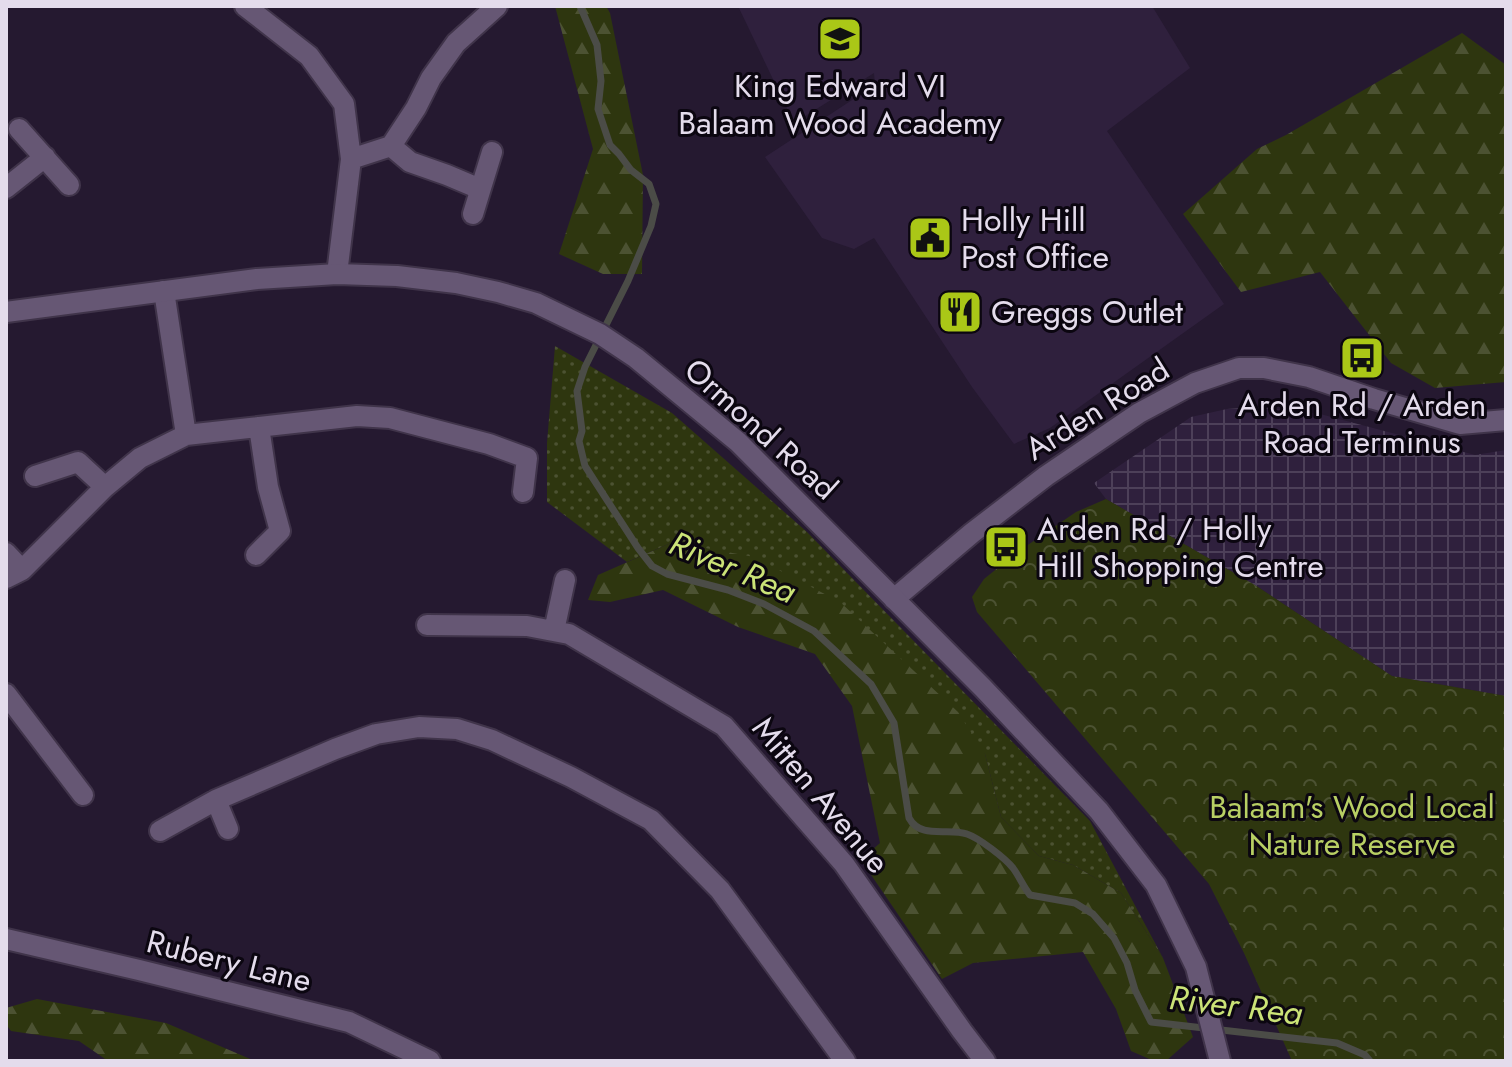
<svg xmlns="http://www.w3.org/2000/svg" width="1512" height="1067" viewBox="0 0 1512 1067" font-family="Jost,sans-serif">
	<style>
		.built { fill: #2f203d }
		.industrial { fill: url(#industrial-grid) }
		.grass { fill: url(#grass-dots) }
		.forest { fill: url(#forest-firs) }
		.park { fill: url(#park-crowns) }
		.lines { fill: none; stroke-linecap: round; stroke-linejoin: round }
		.stream { stroke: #4b4c47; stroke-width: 7 }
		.minor-casing { stroke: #40344a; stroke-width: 24 }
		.tertiary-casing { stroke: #40344a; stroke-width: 24 }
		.minor { stroke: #665774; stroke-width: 20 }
		.tertiary { stroke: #665774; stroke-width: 20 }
		.labels { text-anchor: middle; stroke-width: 6; stroke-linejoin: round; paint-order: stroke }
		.poi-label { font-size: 32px; fill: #e4dcec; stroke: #0b0610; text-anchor: start }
		.street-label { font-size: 32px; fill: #e4dcec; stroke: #0b0610 }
		.park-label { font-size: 32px; fill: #b8cf64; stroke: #0b0610 }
		.water-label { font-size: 34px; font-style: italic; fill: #cbe377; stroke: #0b0610 }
	</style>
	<defs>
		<pattern id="industrial-grid" width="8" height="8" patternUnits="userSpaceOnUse" patternTransform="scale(2)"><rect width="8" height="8" fill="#2f203d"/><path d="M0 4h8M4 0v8" fill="none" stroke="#4d4059"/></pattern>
		<pattern id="grass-dots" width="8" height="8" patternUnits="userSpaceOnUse" patternTransform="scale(2)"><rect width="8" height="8" fill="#2e360f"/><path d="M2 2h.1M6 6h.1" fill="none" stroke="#4c5232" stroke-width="1.8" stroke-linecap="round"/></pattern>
		<pattern id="forest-firs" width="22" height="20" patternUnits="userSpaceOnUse" patternTransform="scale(2)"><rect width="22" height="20" fill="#2e360f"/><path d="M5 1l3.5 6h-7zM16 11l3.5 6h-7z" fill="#4c5232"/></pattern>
		<pattern id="park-crowns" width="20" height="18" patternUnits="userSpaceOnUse" patternTransform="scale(2)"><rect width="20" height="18" fill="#2e360f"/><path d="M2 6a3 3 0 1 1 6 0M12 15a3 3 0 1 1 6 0" fill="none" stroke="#4c5232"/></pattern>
	</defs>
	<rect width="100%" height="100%" fill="#251930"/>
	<path class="built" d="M738,6H1152L1190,68L1107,131L1224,304L1050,428L1014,444L972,387L874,238L854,249L822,238L765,157L875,85L874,73L794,123Z"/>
	<path class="industrial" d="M1256,407L1320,414L1475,455L1506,450V696L1392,676L1255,585L1106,499L1094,483L1191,417L1227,409Z"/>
	<path class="grass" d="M555,346L672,413L807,532L1090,821L1163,958L1121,893L1073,865L1039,856L1001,817L985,754L673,542L627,562L547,502V443Z"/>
	<path class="forest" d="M555,6H606L610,13L643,175L642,274H603L559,254L593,149Z
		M1462,33L1506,65V382L1435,388L1391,363L1320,272L1241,292L1183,214L1257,149L1286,135Z
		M673,542L754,557L840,602L958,712L985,754L1001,817L1039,856L1073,865L1121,893L1163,958L1193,1037L1166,1061H1154L1131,1051L1116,1009L1083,952L973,963L942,979L861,860L880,843L852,706L815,654L738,627L663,590L610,602L588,600L598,575Z
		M37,999L166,1023L255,1061H108L79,1041L11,1031L6,1024V1008Z"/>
	<path class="park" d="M1106,499L1255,585L1392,676L1506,696V1061H1292L1244,953L1209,884L977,612L972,597L984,579L1019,551L1076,512Z"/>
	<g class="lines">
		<path class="stream" d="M580,6L597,45L601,81L598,109L610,145L619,154L631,170L649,184L656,204L651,226L628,281L585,367L577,391L582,431L579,441L585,466L638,548L652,566L667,574L728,590L764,604L814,631L871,684L894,723L909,818C921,840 949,827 967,834C979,838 1005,858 1013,868C1019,876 1023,886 1030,895L1075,903L1093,914L1114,938L1127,963L1135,990L1151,1022L1337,1043L1365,1055L1370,1061"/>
		<g class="minor-casing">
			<path id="minor" d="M245,6L309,56L344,104L351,159L337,274
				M19,129L69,185
				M391,146L410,162L447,175L480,189
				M351,159L391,146L416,108L431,78L456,43L497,6
				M6,188L45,157
				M473,214L492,152
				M186,435L357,416L390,418L489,444L527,458L523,492
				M35,476L78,462L105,487
				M6,553L22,570
				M256,555L280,531L268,487L259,427
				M6,578L22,570L105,487L140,458L186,435L164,291
				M894,599L972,533L1046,476L1139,413L1195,383L1239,368H1264L1309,377L1374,399L1460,424L1506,420
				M427,625L527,626L569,634L724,726L844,864L962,1031L985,1061
				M554,631L565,580
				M6,694L83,795
				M216,800L228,829
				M160,831L216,800L335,749L376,734L419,727L457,729L492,740L571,777L651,820L720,890L845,1061"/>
		</g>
		<g class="tertiary-casing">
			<path id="tertiary" d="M6,312L257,279L337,274L397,276L456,283L498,292L536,303L600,334L636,358L738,442L983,688L1099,811L1156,885L1196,967L1220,1061
				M6,939L139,970L349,1022L430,1061"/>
		</g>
		<use href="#minor" class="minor"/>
		<use href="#tertiary" class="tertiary"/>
	</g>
	<defs>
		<g id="school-square" transform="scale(2.3)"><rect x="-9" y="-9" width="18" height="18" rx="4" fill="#aac717" stroke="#0b0610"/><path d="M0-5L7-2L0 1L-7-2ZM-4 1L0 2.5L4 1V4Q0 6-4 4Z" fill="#111"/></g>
		<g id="civic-square" transform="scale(2.3)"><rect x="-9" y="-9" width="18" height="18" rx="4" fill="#aac717" stroke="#0b0610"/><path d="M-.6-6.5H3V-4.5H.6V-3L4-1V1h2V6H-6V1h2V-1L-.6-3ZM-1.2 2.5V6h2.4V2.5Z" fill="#111"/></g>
		<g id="restaurant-square" transform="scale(2.3)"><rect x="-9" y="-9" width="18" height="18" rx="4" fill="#aac717" stroke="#0b0610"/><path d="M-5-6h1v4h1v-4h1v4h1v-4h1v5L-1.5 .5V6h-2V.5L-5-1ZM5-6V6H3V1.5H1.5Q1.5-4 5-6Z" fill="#111"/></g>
		<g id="bus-square" transform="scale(2.3)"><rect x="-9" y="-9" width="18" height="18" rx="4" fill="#aac717" stroke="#0b0610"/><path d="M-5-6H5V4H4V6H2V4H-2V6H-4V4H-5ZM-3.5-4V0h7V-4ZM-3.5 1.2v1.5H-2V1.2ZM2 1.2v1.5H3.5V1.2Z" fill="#111"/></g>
	</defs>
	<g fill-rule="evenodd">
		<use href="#school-square" x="840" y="39"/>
		<use href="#civic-square" x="930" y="238"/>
		<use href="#restaurant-square" x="960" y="312"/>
		<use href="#bus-square" x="1362" y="358"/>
		<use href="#bus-square" x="1006" y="547"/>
	</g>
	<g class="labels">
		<g class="poi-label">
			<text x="840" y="97" text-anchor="middle">King Edward VI<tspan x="840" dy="37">Balaam Wood Academy</tspan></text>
			<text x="961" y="231">Holly Hill<tspan x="961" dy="37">Post Office</tspan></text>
			<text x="991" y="323">Greggs Outlet</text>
			<text x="1362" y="416" text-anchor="middle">Arden Rd / Arden<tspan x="1362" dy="37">Road Terminus</tspan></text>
			<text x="1037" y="540">Arden Rd / Holly<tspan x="1037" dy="37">Hill Shopping Centre</tspan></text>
		</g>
		<g class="street-label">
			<text transform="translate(1097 409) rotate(-32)" y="11">Arden Road</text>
			<text transform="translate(761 429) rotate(42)" y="11">Ormond Road</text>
			<text transform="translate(821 795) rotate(50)" y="11">Mitten Avenue</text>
			<text transform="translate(229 961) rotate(14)" y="11">Rubery Lane</text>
		</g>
		<g class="park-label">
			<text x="1352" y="818">Balaam's Wood Local<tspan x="1352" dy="37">Nature Reserve</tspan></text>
		</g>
		<g class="water-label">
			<text transform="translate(733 567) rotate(23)" y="12">River Rea</text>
			<text transform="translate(1236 1005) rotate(7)" y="12">River Rea</text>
		</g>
	</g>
	<rect width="1512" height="1067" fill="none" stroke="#e4dcec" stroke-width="16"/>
</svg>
